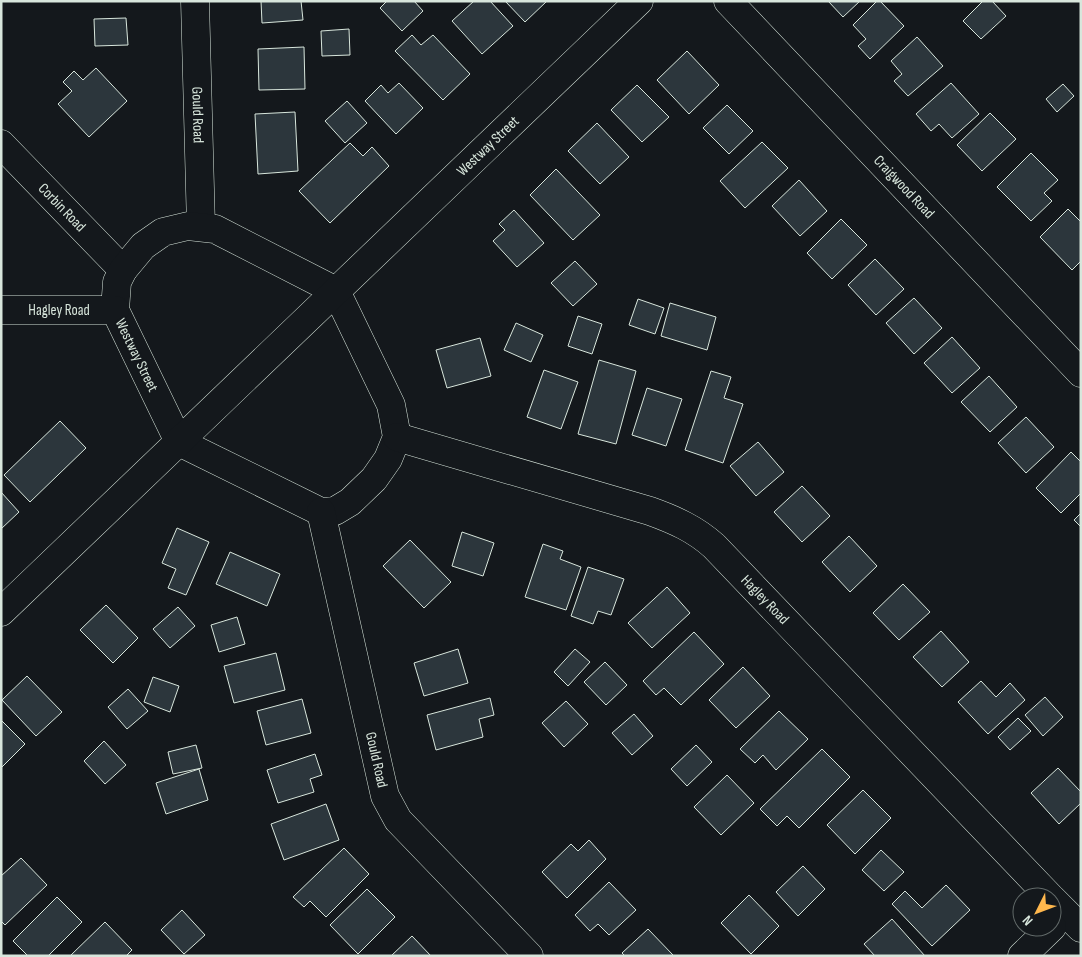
<svg xmlns="http://www.w3.org/2000/svg" width="1082" height="957" viewBox="0 0 1082 957" font-family="'Sofia Sans Condensed',sans-serif">
	<style>
		.building { fill: #2c363c; stroke: #d8e6dc }
		.lines { fill: none; stroke-linecap: round; stroke-linejoin: round }
		.street-casing { stroke: #d8e6dc; stroke-width: 29 }
		.street { stroke: #14181c; stroke-width: 28 }
		.labels { text-anchor: middle; stroke-width: 4; stroke-linejoin: round; paint-order: stroke }
		.street-label { font-size: 15px; fill: #d8e6dc; stroke: #14181c }
	</style>
	<rect width="100%" height="100%" fill="#14181c"/>
	<path class="building" d="M261,1H301L303,20L262,23Z
		M387,1H414L423,11L402,31L380,8Z
		M474,1H490L513,26L482,54L452,21Z
		M505,1H547L525,22Z
		M828,1H860L843,17Z
		M877,1H880L904,26L870,59L858,46L866,39L853,25Z
		M983,1H992L1006,16L981,39L963,21Z
		M126,18L128,45L95,46L94,19Z
		M349,29L350,55L322,56L321,31Z
		M412,35L421,45L433,35L470,74L443,100L395,51Z
		M917,37L943,66L908,96L894,81L902,74L891,61Z
		M304,47L305,89L259,90L258,49Z
		M687,51L719,85L689,114L657,80Z
		M96,68L127,101L89,137L58,104L72,91L63,82L74,71L83,80Z
		M399,83L423,108L396,134L365,101L381,85L388,93Z
		M951,83L979,114L952,138L939,124L931,131L916,114Z
		M1063,84L1074,96L1057,112L1046,99Z
		M637,85L669,117L642,142L611,110Z
		M347,101L367,123L345,143L325,121Z
		M727,105L753,131L729,154L703,128Z
		M295,112L298,171L258,174L255,114Z
		M990,113L1016,139L982,171L957,145Z
		M597,123L629,157L600,184L568,151Z
		M762,142L788,168L745,208L720,181Z
		M350,143L363,156L372,147L389,166L330,223L299,191Z
		M1031,153L1058,180L1044,193L1052,201L1031,221L997,187Z
		M556,169L600,215L573,240L530,195Z
		M799,180L827,211L800,236L772,206Z
		M1068,209L1081,222V261L1072,270L1040,237Z
		M514,210L544,243L517,267L493,241L505,230L499,224Z
		M841,219L867,245L832,279L807,253Z
		M875,259L904,289L876,315L848,285Z
		M575,261L597,284L573,306L551,283Z
		M914,298L942,328L914,354L886,323Z
		M638,299L664,308L655,334L629,325Z
		M670,303L716,317L707,350L661,336Z
		M578,316L602,324L592,354L568,346Z
		M516,323L543,335L531,362L504,350Z
		M952,337L980,368L952,393L924,363Z
		M480,338L491,376L447,388L436,350Z
		M599,360L636,371L616,444L578,434Z
		M544,370L578,382L561,429L527,417Z
		M711,371L731,377L724,398L743,404L723,463L685,450Z
		M989,376L1017,407L990,432L961,402Z
		M647,388L682,399L666,446L632,435Z
		M1026,417L1054,447L1026,473L998,443Z
		M60,421L86,448L30,502L4,475Z
		M758,442L784,472L756,496L730,466Z
		M1071,452L1081,462V493L1061,513L1036,488Z
		M802,486L830,516L802,542L774,512Z
		M1,492L19,512L1,529Z
		M1081,513V527L1074,520Z
		M177,528L209,542L186,595L168,588L176,569L162,563Z
		M462,532L494,543L483,576L452,566Z
		M849,536L877,566L850,592L822,562Z
		M410,540L451,582L424,608L383,566Z
		M543,544L563,551L560,559L581,567L566,610L525,597Z
		M230,552L280,574L267,606L216,584Z
		M588,567L624,579L611,615L598,611L593,624L571,616Z
		M903,584L930,612L899,640L873,613Z
		M667,587L690,613L652,648L628,623Z
		M106,605L138,638L113,663L80,630Z
		M178,607L195,626L170,648L153,629Z
		M237,617L245,644L219,652L211,625Z
		M941,631L969,662L942,687L913,657Z
		M694,632L724,664L681,705L664,688L656,695L643,681Z
		M458,649L468,683L424,696L414,663Z
		M575,649L590,662L568,686L554,672Z
		M276,653L285,690L234,703L224,666Z
		M605,662L627,685L606,705L584,682Z
		M743,667L770,696L736,728L709,700Z
		M27,676L62,712L36,736L2,700Z
		M153,677L179,686L170,712L144,702Z
		M981,681L996,697L1010,683L1025,700L988,734L958,702Z
		M128,689L148,711L127,729L108,707Z
		M1045,697L1063,717L1043,736L1025,715Z
		M490,698L494,715L479,719L483,737L436,750L427,715Z
		M302,699L311,733L266,745L257,711Z
		M566,701L588,724L564,747L542,723Z
		M779,711L808,739L776,770L763,755L755,763L740,749Z
		M634,714L653,736L632,755L612,733Z
		M1018,718L1031,731L1010,750L998,737Z
		M1,720L25,744L1,768Z
		M104,741L126,765L105,784L84,761Z
		M196,745L202,768L173,774L168,752Z
		M696,745L712,762L687,786L671,769Z
		M822,749L850,777L799,828L787,816L777,826L760,809Z
		M315,754L322,775L310,779L314,792L278,803L267,770Z
		M1058,768L1081,792V803L1059,824L1031,793Z
		M199,769L208,800L166,814L156,783Z
		M727,775L754,803L721,835L694,807Z
		M863,790L891,818L855,854L827,825Z
		M326,804L339,840L284,860L271,824Z
		M589,840L606,859L567,898L542,872L571,844L578,851Z
		M344,848L369,874L326,917L310,901L304,907L293,897Z
		M881,850L904,872L884,891L862,870Z
		M21,858L47,885L5,925L1,921V876Z
		M803,866L825,889L798,916L776,892Z
		M609,882L636,910L609,935L598,924L590,931L575,915Z
		M946,885L970,910L932,946L892,904L905,891L922,908Z
		M367,889L395,917L358,954L330,925Z
		M749,895L779,926L751,954L721,923Z
		M57,897L82,922L48,956H28L13,941Z
		M182,910L205,935L184,954L161,930Z
		M892,919L925,956H875L864,944Z
		M105,922L132,950L126,956H70Z
		M648,929L673,955L672,956H625L622,953Z
		M412,936L431,956H391Z"/>
	<g class="lines">
		<g class="street-casing">
			<g id="street">
				<path id="s1" d="M195,1L201,227"/>
				<path id="s2" d="M728,1L1081,373"/>
				<path id="s3" d="M1,144L123,270"/>
				<path d="M188,226L215,229L336,291L391,405L397,437L388,459L374,479L350,502L335,511L321,512L179,442L115,310L117,282L123,270L143,246L163,232Z"/>
				<path id="s4" d="M1,310H115"/>
				<path id="s5" d="M397,437L650,511C675,520 695,529 714,546L1050,897"/>
				<path id="s6" d="M321,512L385,796L398,820L529,956"/>
				<path id="s7" d="M1,612L639,1"/>
				<path d="M1052,899L1081,928"/>
				<path d="M1022,956L1052,927"/>
			</g>
		</g>
		<use href="#street" class="street"/>
	</g>
	<g class="labels">
		<g class="street-label">
			<text dy="5" stroke="none"><textPath href="#s1" startOffset="114">Gould Road</textPath></text>
			<text dy="5" stroke="none"><textPath href="#s7" startOffset="674">Westway Street</textPath></text>
			<text dy="5" stroke="none"><textPath href="#s2" startOffset="256">Craigwood Road</textPath></text>
			<text dy="5" stroke="none"><textPath href="#s3" startOffset="88">Corbin Road</textPath></text>
			<text dy="5" stroke="none"><textPath href="#s4" startOffset="58">Hagley Road</textPath></text>
			<text transform="translate(137 355) rotate(64)" y="5">Westway Street</text>
			<text dy="5" stroke="none"><textPath href="#s5" startOffset="411">Hagley Road</textPath></text>
			<text dy="5" stroke="none"><textPath href="#s6" startOffset="254">Gould Road</textPath></text>
		</g>
	</g>
	<rect width="1082" height="957" fill="none" stroke="#d8e6dc" stroke-width="5"/>
	<g transform="translate(1037 912) rotate(228)"><circle r="24" fill="#14181c" stroke="#626a69"/>
	<path d="M0-4L9 19L0 12L-9 19Z" fill="#ffb74d"/>
	<text y="-8" font-size="14" font-weight="bold" text-anchor="middle" fill="#d8e6dc">N</text>
	</g>
</svg>
